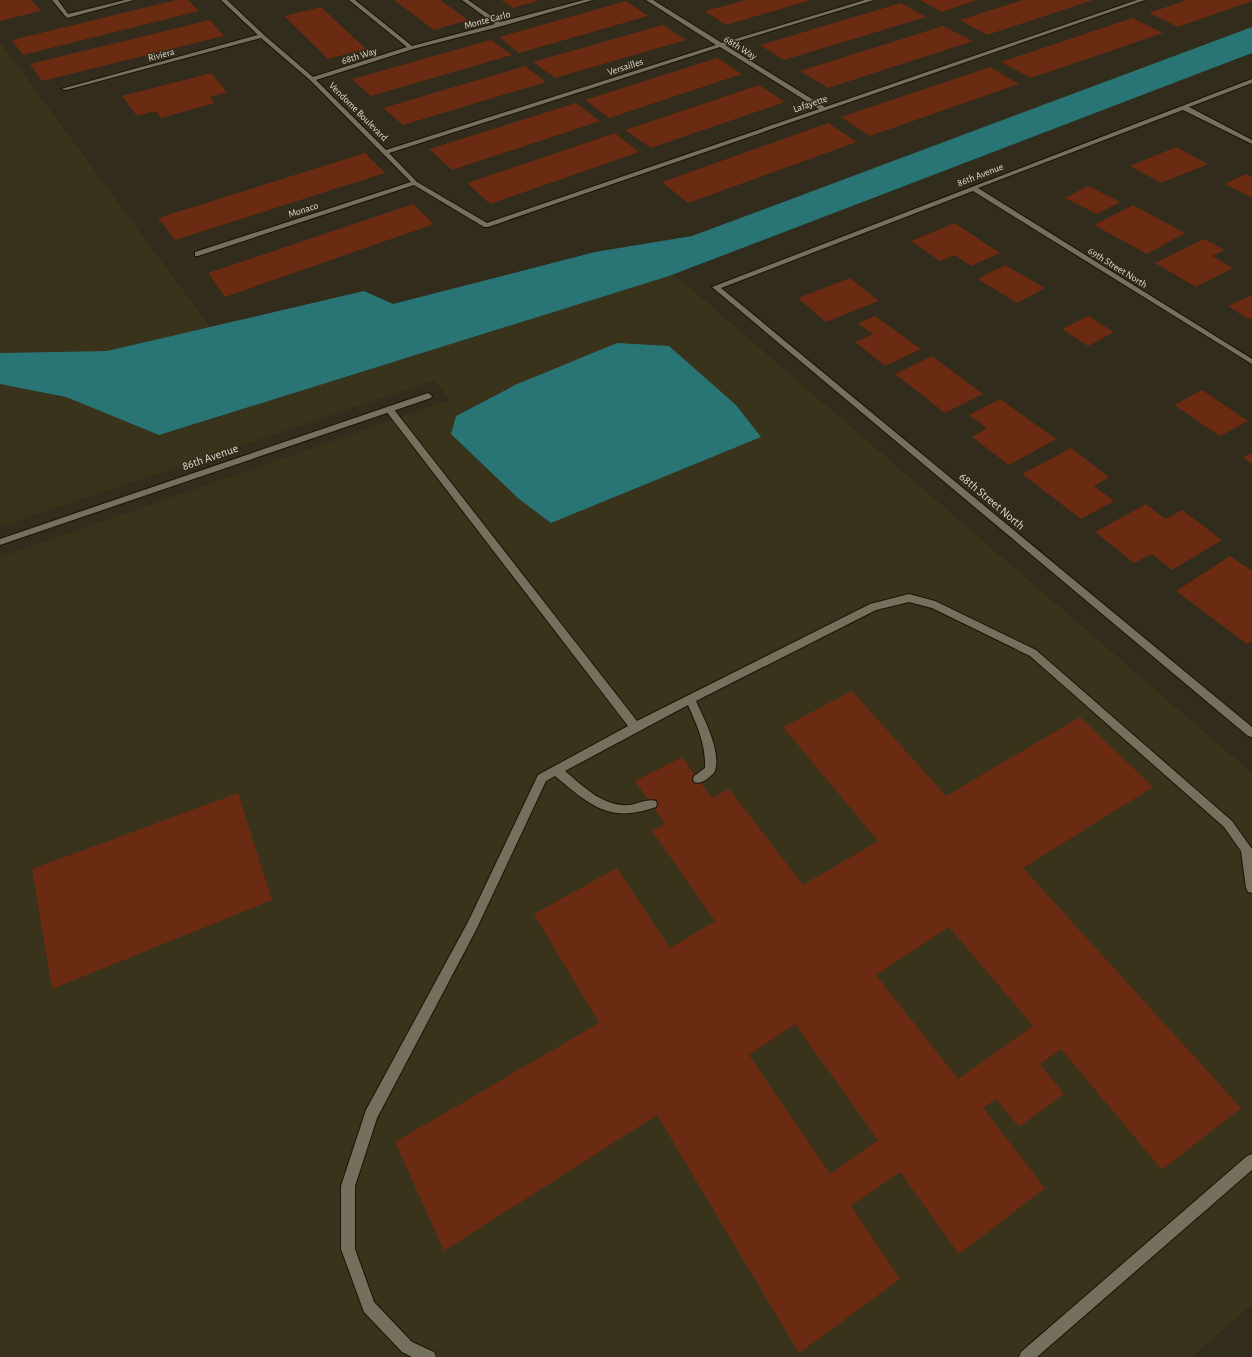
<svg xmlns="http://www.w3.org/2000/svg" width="1252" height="1357" viewBox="0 0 1252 1357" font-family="'Alegreya Sans',sans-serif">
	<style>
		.built { fill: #39331b; fill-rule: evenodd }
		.water { fill: #297576 }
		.building { fill: #6a2b12; fill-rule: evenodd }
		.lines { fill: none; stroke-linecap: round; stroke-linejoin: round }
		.lane-casing { stroke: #191405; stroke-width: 2 }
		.street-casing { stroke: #191405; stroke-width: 2 }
		.lane { fill: #75705d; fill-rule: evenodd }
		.street { fill: #75705d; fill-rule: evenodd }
		.labels { text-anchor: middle; stroke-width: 3; stroke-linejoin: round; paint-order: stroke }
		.far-street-label { font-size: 10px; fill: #dfdcd1; stroke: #312c1b }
		.street-label { font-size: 12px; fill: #dfdcd1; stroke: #312c1b }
	</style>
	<rect width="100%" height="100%" fill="#312c1b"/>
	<path class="built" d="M0,42L210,327L107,351L0,353Z
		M674,274L1252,773V1305L1191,1357H0V557L450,400L435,380L0,527V384L66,397L159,435ZM515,385L736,405L760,437L551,523L519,499L451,434L456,415Z"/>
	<path class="water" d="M1252,27V53L669,276L159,435L66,397L0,384V353L107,351L364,291L393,304L595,252L692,236Z
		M617,343L669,346L736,405L761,437L551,523L519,499L451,434L456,416L515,385Z"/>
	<path class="building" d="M0,0H31L41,11L0,21Z
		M176,0H188L199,11L23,55L12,40Z
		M394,0H440L468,20L434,30Z
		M501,0H540L513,8Z
		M746,0H811L726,25L705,11Z
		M920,0H977L942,12Z
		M1023,0H1093L987,35L960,20Z
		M1187,0H1252V1L1178,27L1149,13Z
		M626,1L648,16L519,53L499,37Z
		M901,3L926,17L784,60L760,45Z
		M321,7L366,49L328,59L284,16Z
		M1132,18L1163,33L1031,78L1001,62Z
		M210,20L224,36L42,81L30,64Z
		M663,25L686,40L555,78L533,62Z
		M943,26L973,41L828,88L800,71Z
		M491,40L512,55L371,96L352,79Z
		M717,58L742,74L609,118L585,100Z
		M525,66L546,82L403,125L383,108Z
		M990,67L1019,84L870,136L841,117Z
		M211,73L227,92L210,97L215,103L161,118L156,111L137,116L122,96Z
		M759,85L785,102L651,148L625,130Z
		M576,103L600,121L452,170L429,149Z
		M828,123L857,142L688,203L662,182Z
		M615,133L639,152L490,204L467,183Z
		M1176,147L1208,164L1161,183L1130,166Z
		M365,153L385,173L175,240L158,218Z
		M1246,174L1252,177V198L1225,184Z
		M1088,186L1120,202L1097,214L1065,198Z
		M413,204L434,224L225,297L208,273Z
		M1133,205L1185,233L1147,254L1094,225Z
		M955,223L1000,253L971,266L955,255L940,261L911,241Z
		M1204,239L1225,250L1212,256L1233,268L1196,287L1155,263Z
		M1005,265L1045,288L1017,303L978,279Z
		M850,278L879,301L826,322L798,298Z
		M1252,295V317L1248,319L1228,306Z
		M875,316L921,349L885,366L855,342L873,334L858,323Z
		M1088,316L1114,332L1088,346L1062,329Z
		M932,356L983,394L945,413L895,374Z
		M1202,390L1248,421L1220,436L1174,405Z
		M1000,399L1056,439L1009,465L972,437L987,428L969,415Z
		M1071,448L1109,477L1094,486L1114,501L1081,519L1022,474Z
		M1252,453V464L1243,457Z
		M1146,504L1165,519L1182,510L1222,540L1172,570L1152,554L1134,563L1095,532Z
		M1230,556L1252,571V641L1247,644L1176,591Z
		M852,691L946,796L1080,717L1153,787L1023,868L1241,1108L1162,1170L1061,1049L1040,1064L1064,1094L1019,1127L996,1099L983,1108L1045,1188L959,1254L900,1172L851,1206L900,1279L799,1353L657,1115L444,1251L395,1142L599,1023L534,914L617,868L670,948L715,921L652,831L665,824L635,781L682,757L712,798L729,789L803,885L878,841L783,727ZM949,927L1033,1026L958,1079L876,975ZM795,1024L878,1140L830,1174L749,1055Z
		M238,793L272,900L52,989L32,869Z"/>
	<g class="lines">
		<g class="lane-casing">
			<path id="lane" d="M389,406L392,407L637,721L870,604L909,594L935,601L1036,650L1232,821L1252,849V893L1248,892L1246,888L1241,851L1224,827L1030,656L932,608L909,602L876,610L696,701C704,719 723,754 714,773C708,778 702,785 694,782L693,779L694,776L705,768C706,745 697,725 688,705L565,771C583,786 603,807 629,805C637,804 648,798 656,801L657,804L656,807C609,824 590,805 555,776L546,781L476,930L377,1118L355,1186V1249L374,1302L412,1342L434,1352L436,1357H412L402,1352L364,1312L341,1249V1186L366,1110L468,922L538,775L628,726L386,411L385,409Z
				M1252,1154V1170L1037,1357H1019L1021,1352L1247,1156Z"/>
		</g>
		<g class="street-casing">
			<path id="street" d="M52,0H58L68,14L125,0H134L67,18Z
				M221,0H227L264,35L313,77L407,47L349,0H355L412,46L495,24L462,0H468L500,22L584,0H593L502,26L413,49L316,80L386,150L716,45L646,0H653L722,43L865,0H874L725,45L825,107L1137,0H1145L488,227H484L414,185L198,256H195V252L411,182L310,80L261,38L66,90L61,89L258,35ZM720,47L819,109L487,223L417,182L389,153Z
				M1252,79V83L1189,107L1252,140V144L1183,110L978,188L1252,359V364L973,191L721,288L1252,727V737L1248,736L712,287Z
				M428,393L432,396L431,398L0,545V539Z"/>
		</g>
		<use href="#lane" class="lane"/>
		<use href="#street" class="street"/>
	</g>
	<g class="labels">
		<g class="far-street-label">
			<text transform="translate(487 19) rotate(-15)" y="4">Monte Carlo</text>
			<text transform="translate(741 47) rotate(32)" y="4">68th Way</text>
			<text transform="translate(161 54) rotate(-15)" y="4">Riviera</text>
			<text transform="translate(359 55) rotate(-17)" y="4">68th Way</text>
			<text transform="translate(625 66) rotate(-18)" y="4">Versailles</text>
			<text transform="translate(810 103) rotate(-19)" y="4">Lafayette</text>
			<text transform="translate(359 111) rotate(45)" y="4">Vendome Boulevard</text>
			<text transform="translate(980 174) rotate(-21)" y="4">86th Avenue</text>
			<text transform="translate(303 209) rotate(-18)" y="4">Monaco</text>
			<text transform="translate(1118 267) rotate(32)" y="4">69th Street North</text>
		</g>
		<g class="street-label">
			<text transform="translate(210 457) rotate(-19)" y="4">86th Avenue</text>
			<text transform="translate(992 501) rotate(40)" y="4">68th Street North</text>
		</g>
	</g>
</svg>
